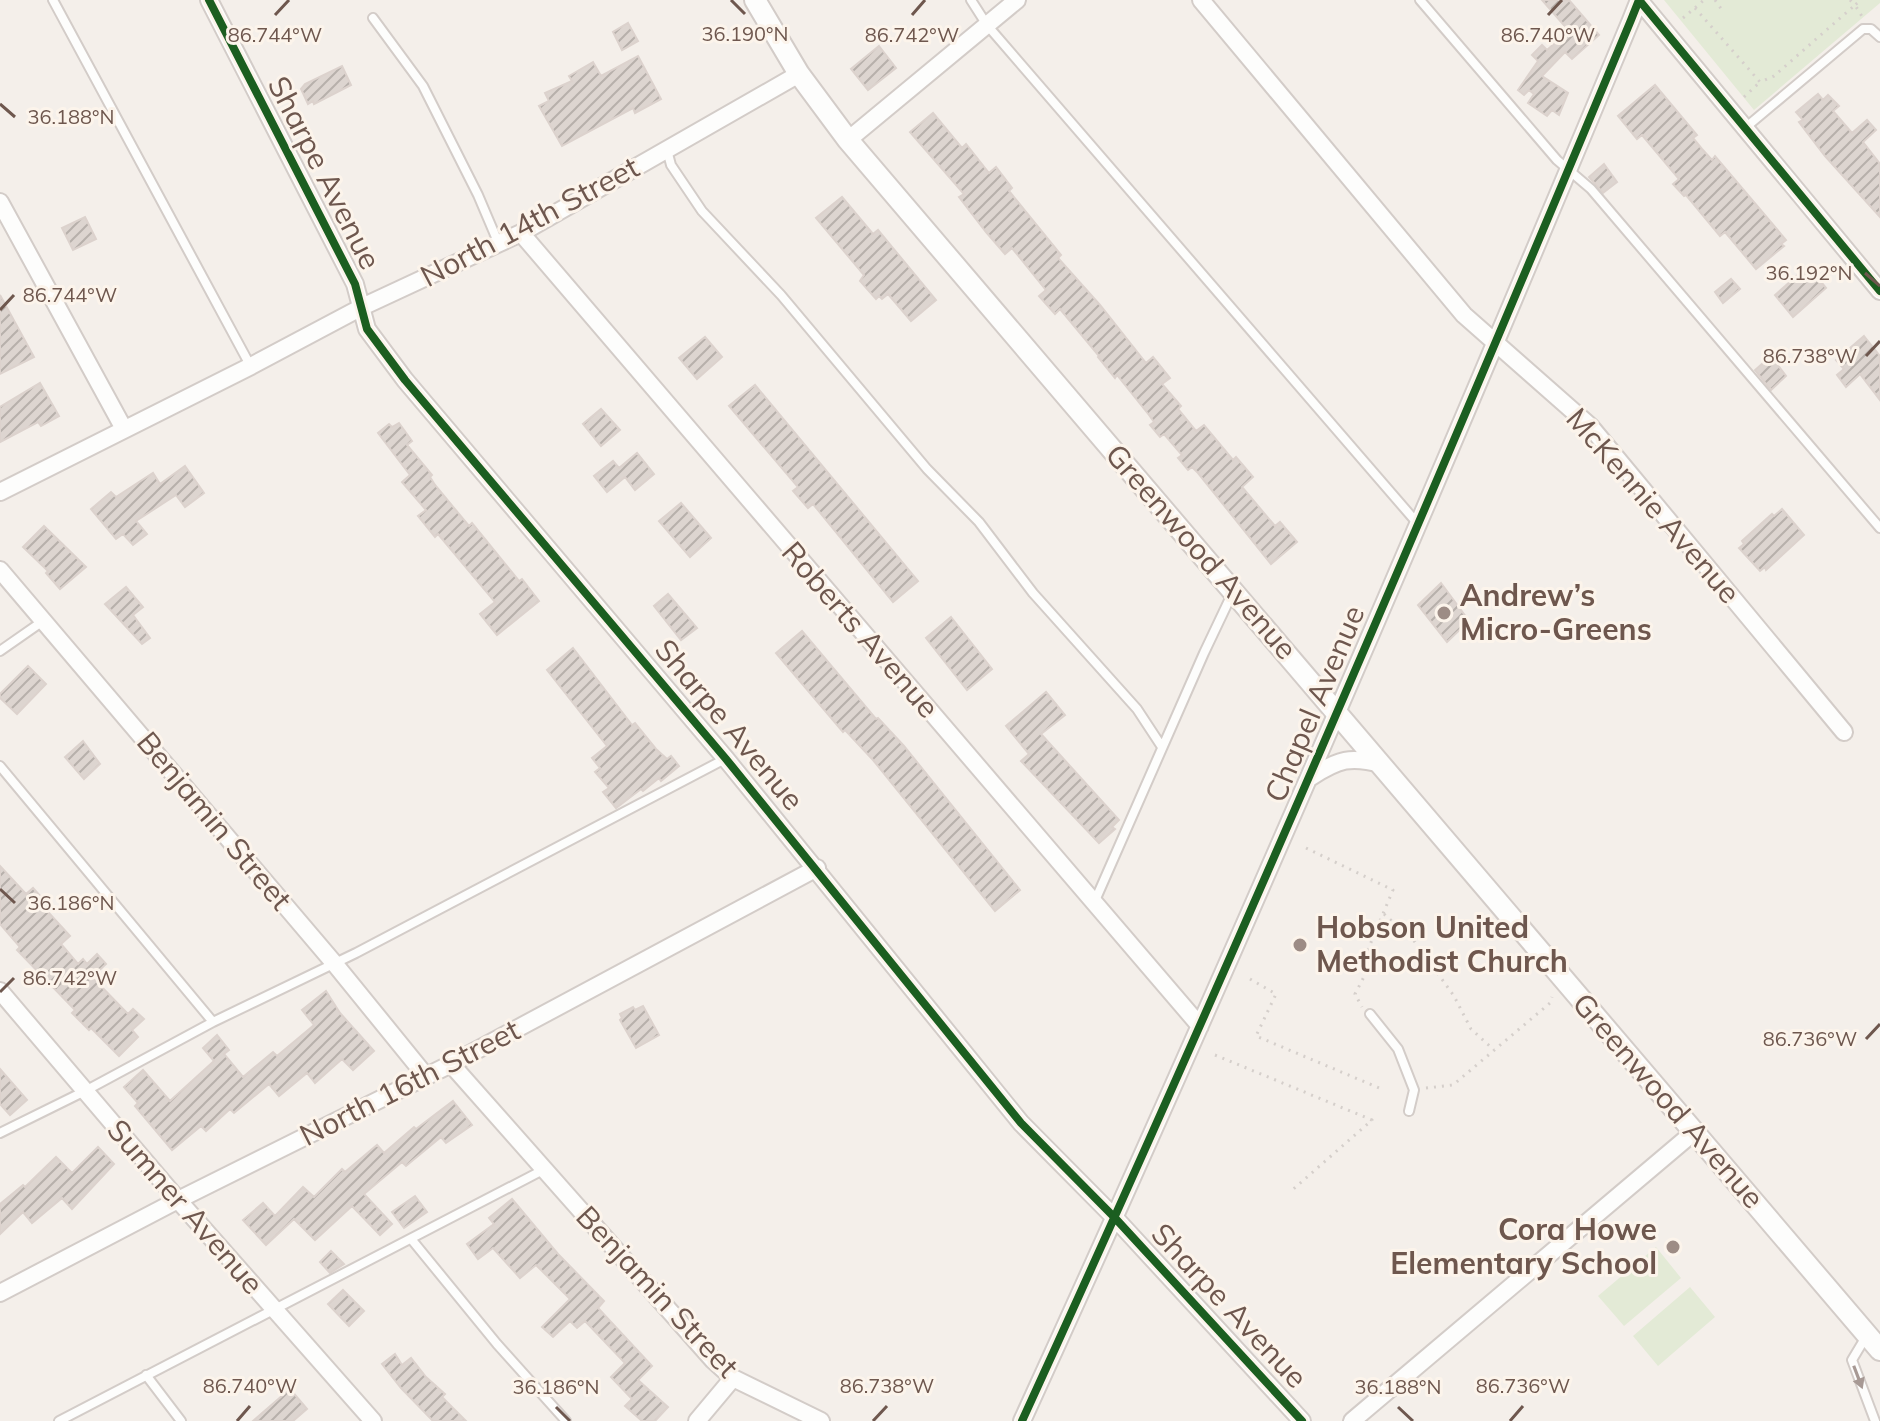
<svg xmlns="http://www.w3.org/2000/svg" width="1880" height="1421" viewBox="0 0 1880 1421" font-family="Mulish,sans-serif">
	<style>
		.green { fill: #e3ead6 }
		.building { fill: url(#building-hatch); stroke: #dcd2cd; stroke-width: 2 }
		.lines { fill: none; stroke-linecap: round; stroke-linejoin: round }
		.service-casing { stroke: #d3ccc8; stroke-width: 12 }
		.minor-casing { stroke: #d3ccc8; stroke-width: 20 }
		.tertiary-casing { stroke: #d3ccc8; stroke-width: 24 }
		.path { stroke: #d5cfcb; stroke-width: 3; stroke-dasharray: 2 6; stroke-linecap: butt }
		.service { stroke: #fdfdfc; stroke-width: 8 }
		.minor { stroke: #fdfdfc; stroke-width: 16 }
		.tertiary { stroke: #fdfdfc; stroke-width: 20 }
		.cycleway-casing { stroke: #fcf4eb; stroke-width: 13 }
		.cycleway { stroke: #1b5e20; stroke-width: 8 }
		.oneway { fill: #a79994 }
		.ticks { fill: none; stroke: #6e574e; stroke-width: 3 }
		.poi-dot { fill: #9d8c85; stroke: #fcf4eb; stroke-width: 3 }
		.labels { text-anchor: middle; stroke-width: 6; stroke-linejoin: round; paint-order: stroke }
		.street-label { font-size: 30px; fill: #6e574e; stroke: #fcf4eb }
		.poi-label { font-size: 30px; font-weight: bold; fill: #6e574e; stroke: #fcf4eb; text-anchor: start }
		.ticks-label { font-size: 20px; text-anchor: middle; fill: #6e574e; stroke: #fcf4eb; stroke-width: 6; stroke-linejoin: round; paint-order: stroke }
	</style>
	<defs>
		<pattern id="building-hatch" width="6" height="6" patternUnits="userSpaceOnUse" patternTransform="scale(2)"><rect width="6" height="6" fill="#ddd5d0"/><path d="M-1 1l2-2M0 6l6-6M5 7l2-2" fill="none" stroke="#b7b0ab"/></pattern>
	</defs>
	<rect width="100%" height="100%" fill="#f4efea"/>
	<path class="green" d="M1664,0H1880V3L1754,110Z
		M1656,1247L1681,1278L1624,1326L1598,1296Z
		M1690,1287L1715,1317L1658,1366L1633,1336Z"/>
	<path class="building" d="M1542,0H1569L1599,35L1572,59L1565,52L1542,76L1568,93L1559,115L1552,110L1547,116L1528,103L1534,94L1529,90L1524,95L1518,90L1538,61L1532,55L1542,45L1547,50L1569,31Z
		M628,23L638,41L622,50L613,32Z
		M879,46L896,68L868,90L851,69Z
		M638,56L661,99L635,113L633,108L562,146L539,106L549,101L545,93L572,81L569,76L593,62L601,76Z
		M342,66L351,85L314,104L313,101L308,104L301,89L305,84Z
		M1655,85L1697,135L1693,138L1702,149L1712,160L1715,156L1786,240L1781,244L1784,246L1756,269L1725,232L1720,236L1686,195L1684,196L1673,184L1679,179L1642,135L1637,139L1618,116Z
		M1818,94L1823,100L1828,95L1839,106L1833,111L1852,133L1867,120L1876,130L1863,142L1880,164V217L1825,156L1799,122L1803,120L1796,112Z
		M933,113L962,148L966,144L989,173L996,167L1012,188L1009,191L1061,255L1058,258L1100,305L1146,363L1153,357L1170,378L1162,384L1181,406L1178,409L1196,431L1204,425L1233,460L1236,457L1253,477L1242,487L1275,526L1280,522L1297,542L1271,564L1198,473L1192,467L1188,470L1178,458L1182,455L1164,434L1160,437L1150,425L1154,422L1149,415L1117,375L1115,378L1098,357L1099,356L1060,309L1055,314L1039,296L1046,290L1012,248L1005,254L986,232L959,197L964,194L910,132Z
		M1604,164L1617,182L1603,193L1589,177Z
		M842,197L873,234L878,230L936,300L911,321L888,294L882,299L879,296L876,299L860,281L864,275L816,218Z
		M85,217L96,239L73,250L62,228Z
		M1808,266L1826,288L1793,317L1775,295Z
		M1731,279L1740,289L1723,303L1715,292Z
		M0,295L34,357L0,374Z
		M1864,336L1880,356V400L1860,374L1846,387L1837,375L1844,369L1836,360Z
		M705,337L722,357L697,379L679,358Z
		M1771,356L1786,376L1771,390L1755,370Z
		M40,383L59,416L41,426L38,422L0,442V407Z
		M755,385L918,581L893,602L813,504L808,508L793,491L798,487L729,406Z
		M601,409L620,430L601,446L583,424Z
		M399,423L412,441L407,445L432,475L430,477L435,485L469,526L472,523L519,581L522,579L539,601L497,635L480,614L495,602L438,534L435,537L418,516L426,510L402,482L410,475L378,433L389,424L392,427Z
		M637,453L654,474L635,490L625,477L607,492L594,476L613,461L619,468Z
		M185,466L204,493L185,507L176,495L136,521L147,534L133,545L123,534L116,539L91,509L111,492L116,497L153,473L160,484Z
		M681,503L711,538L690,557L659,521Z
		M1782,509L1804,535L1766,570L1765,567L1760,571L1739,548L1744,544L1742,541L1772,514L1774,516Z
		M44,526L86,567L60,589L46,573L48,571L23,547Z
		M1441,583L1469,621L1447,642L1418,605Z
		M126,587L143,607L133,615L150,638L142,644L105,604Z
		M668,594L697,628L681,640L654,606Z
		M951,617L992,669L967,690L926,638Z
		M802,631L876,719L878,718L904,746L1020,890L995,911L873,760L845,730L843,732L776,653Z
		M573,648L632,725L635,723L656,749L667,759L671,756L679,766L661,781L659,778L643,791L641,789L616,808L603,792L609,788L595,772L600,768L592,758L607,746L547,670Z
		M28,666L46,684L17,714L0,698V694Z
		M1046,692L1065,715L1041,734L1119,820L1112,827L1115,829L1099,843L1021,761L1029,754L1006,726Z
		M83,741L100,764L84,779L65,757Z
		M0,866L26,894L33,888L52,909L48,912L70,936L61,944L78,964L83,959L87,964L97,954L106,964L92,977L128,1014L133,1009L144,1019L132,1030L138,1037L119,1056L91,1028L89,1030L72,1013L75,1010L17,950L20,947L0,924Z
		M326,991L340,1013L374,1051L353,1070L342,1059L315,1083L307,1073L279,1096L269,1084L234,1113L230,1109L206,1131L201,1126L172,1150L135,1106L138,1103L124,1087L143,1070L170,1101L214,1061L203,1048L217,1035L229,1050L224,1054L243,1077L273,1052L277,1056L314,1025L302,1010Z
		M643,1006L659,1035L636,1048L620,1020L622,1018L620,1014L633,1007L635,1010Z
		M0,1069L27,1100L10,1115L0,1104Z
		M453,1101L472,1125L446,1143L441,1137L406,1166L402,1162L364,1194L392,1224L380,1235L352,1206L315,1240L294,1219L266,1245L243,1220L263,1203L275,1216L303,1187L314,1197L342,1169L345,1172L377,1145L384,1153L414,1127L416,1129Z
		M98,1147L114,1164L72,1209L62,1198L32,1223L23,1212L0,1234V1204L23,1185L25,1187L56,1157L72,1173Z
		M415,1196L427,1212L404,1228L392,1212Z
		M512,1199L558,1254L604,1301L598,1308L652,1366L638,1380L668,1407L655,1421H642L625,1406L632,1399L611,1377L625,1363L585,1321L577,1328L570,1321L553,1337L542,1327L570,1299L536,1265L520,1278L493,1248L478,1259L467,1244L494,1224L489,1218Z
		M331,1251L344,1264L330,1273L320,1262Z
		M343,1290L364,1311L349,1326L328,1304Z
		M395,1354L402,1365L411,1358L426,1377L445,1394L442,1397L466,1421H433L401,1388L382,1364Z
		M290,1389L307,1409L293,1421H253Z"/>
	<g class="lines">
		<g class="service-casing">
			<path id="service" d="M53,0L250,365
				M971,0L987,25L1418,524
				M1420,0L1557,160L1591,189L1880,528
				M373,18L423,86L478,195L498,242
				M1745,128L1863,29H1871L1880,37
				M667,150L671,165L702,211L781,295L927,469L979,522L1033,593L1137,709L1162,747
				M0,651L43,621
				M0,766L213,1022
				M1094,903L1204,653L1232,594
				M1370,1014L1398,1049L1414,1090L1409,1111
				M0,1133L85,1091L213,1022L356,953L725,759
				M412,1240L497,1344L566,1421
				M1867,1335L1852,1360L1875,1421
				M146,1375L181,1421
				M59,1421L543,1170"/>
		</g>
		<g class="minor-casing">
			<path id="minor" d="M209,0L355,284L367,329L405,380L726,759L1021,1123L1115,1218L1302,1421
				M1201,0L1464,315L1590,426L1844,732
				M848,140L1017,0
				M0,202L124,429
				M521,233L1200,1026
				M0,492L251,366L362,307L521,233L799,74
				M0,570L334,963L425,1075
				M1311,777C1339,759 1350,756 1382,764
				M0,991L178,1200L373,1421
				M451,1064L713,1360L733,1378L821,1421
				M0,1293L178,1200L451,1064L817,868
				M697,1421L733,1378
				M1022,1421C1234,958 1435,490 1631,20L1639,0L1880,291
				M1352,1421L1694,1132"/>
		</g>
		<g class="tertiary-casing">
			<path id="tertiary" d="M755,0L799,74L848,140L1880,1350"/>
		</g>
		<path class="path" d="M1715,0L1722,10
			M1850,0L1855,5L1861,0
			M1695,8L1760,82L1774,76L1855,5L1863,18
			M1683,18L1704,0
			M1744,97L1760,82
			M1306,848L1393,890L1364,959L1367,971L1355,994L1362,1007
			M1384,914L1415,942L1454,996L1471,1029L1494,1050
			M1250,979L1276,994L1256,1036L1384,1090
			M1215,1055L1372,1120L1290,1192
			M1426,1088L1453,1085L1550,1003L1552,997"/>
		<use href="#service" class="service"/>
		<use href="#minor" class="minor"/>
		<use href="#tertiary" class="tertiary"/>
		<g class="cycleway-casing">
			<path id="cycleway" d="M209,0L355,284L367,329L405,380L726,759L1021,1123L1115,1218L1302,1421
				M1022,1421C1234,958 1435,490 1631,20L1639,0L1880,291"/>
		</g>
		<use href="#cycleway" class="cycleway"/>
	</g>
	<defs><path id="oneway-solid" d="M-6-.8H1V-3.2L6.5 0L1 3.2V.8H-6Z" transform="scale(2)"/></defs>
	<use class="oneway" href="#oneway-solid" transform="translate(1858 1377) rotate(69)"/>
	<path class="ticks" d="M731,0L745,14M275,15L289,0M912,15L925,0M1548,15L1562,0M0,104L15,117M1865,273L1880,286M0,310L14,295M1866,356L1880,341M0,889L15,903M0,992L14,978M1866,1039L1880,1024M556,1407L570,1421M1398,1407L1413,1421M237,1421L250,1406M873,1421L887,1406M1510,1421L1523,1406"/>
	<g class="poi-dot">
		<circle cx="1444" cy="613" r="8"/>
		<circle cx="1300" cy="945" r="8"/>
		<circle cx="1673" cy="1247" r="8"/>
	</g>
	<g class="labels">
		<g class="street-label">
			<text transform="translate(324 173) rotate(63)" y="10">Sharpe Avenue</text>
			<text transform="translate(530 222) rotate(-28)" y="10">North 14th Street</text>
			<text transform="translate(1653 506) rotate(49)" y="10">McKennie Avenue</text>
			<text transform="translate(1201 552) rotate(49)" y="10">Greenwood Avenue</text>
			<text transform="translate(860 630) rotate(49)" y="10">Roberts Avenue</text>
			<text transform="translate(1315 704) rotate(-67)" y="10">Chapel Avenue</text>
			<text transform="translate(729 725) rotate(50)" y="10">Sharpe Avenue</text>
			<text transform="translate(214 821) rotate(50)" y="10">Benjamin Street</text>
			<text transform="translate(410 1083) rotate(-27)" y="10">North 16th Street</text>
			<text transform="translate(1668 1101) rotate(49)" y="10">Greenwood Avenue</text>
			<text transform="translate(185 1207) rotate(49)" y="10">Sumner Avenue</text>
			<text transform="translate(657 1292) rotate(47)" y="10">Benjamin Street</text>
			<text transform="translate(1229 1306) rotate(47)" y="10">Sharpe Avenue</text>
		</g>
		<g class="poi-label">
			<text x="1460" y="606">Andrew’s<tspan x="1460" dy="34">Micro-Greens</tspan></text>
			<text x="1316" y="938">Hobson United<tspan x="1316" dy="34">Methodist Church</tspan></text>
			<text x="1657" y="1240" text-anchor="end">Cora Howe<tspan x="1657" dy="34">Elementary School</tspan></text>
		</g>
	</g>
	<g class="ticks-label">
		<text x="745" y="41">36.190°N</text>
		<text x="275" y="42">86.744°W</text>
		<text x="912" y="42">86.742°W</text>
		<text x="1548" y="42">86.740°W</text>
		<text x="71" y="124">36.188°N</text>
		<text x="1809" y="280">36.192°N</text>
		<text x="70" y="302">86.744°W</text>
		<text x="1810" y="363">86.738°W</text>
		<text x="71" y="910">36.186°N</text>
		<text x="70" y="985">86.742°W</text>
		<text x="1810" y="1046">86.736°W</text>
		<text x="250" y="1393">86.740°W</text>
		<text x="887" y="1393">86.738°W</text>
		<text x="1523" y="1393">86.736°W</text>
		<text x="556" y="1394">36.186°N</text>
		<text x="1398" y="1394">36.188°N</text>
	</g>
</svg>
